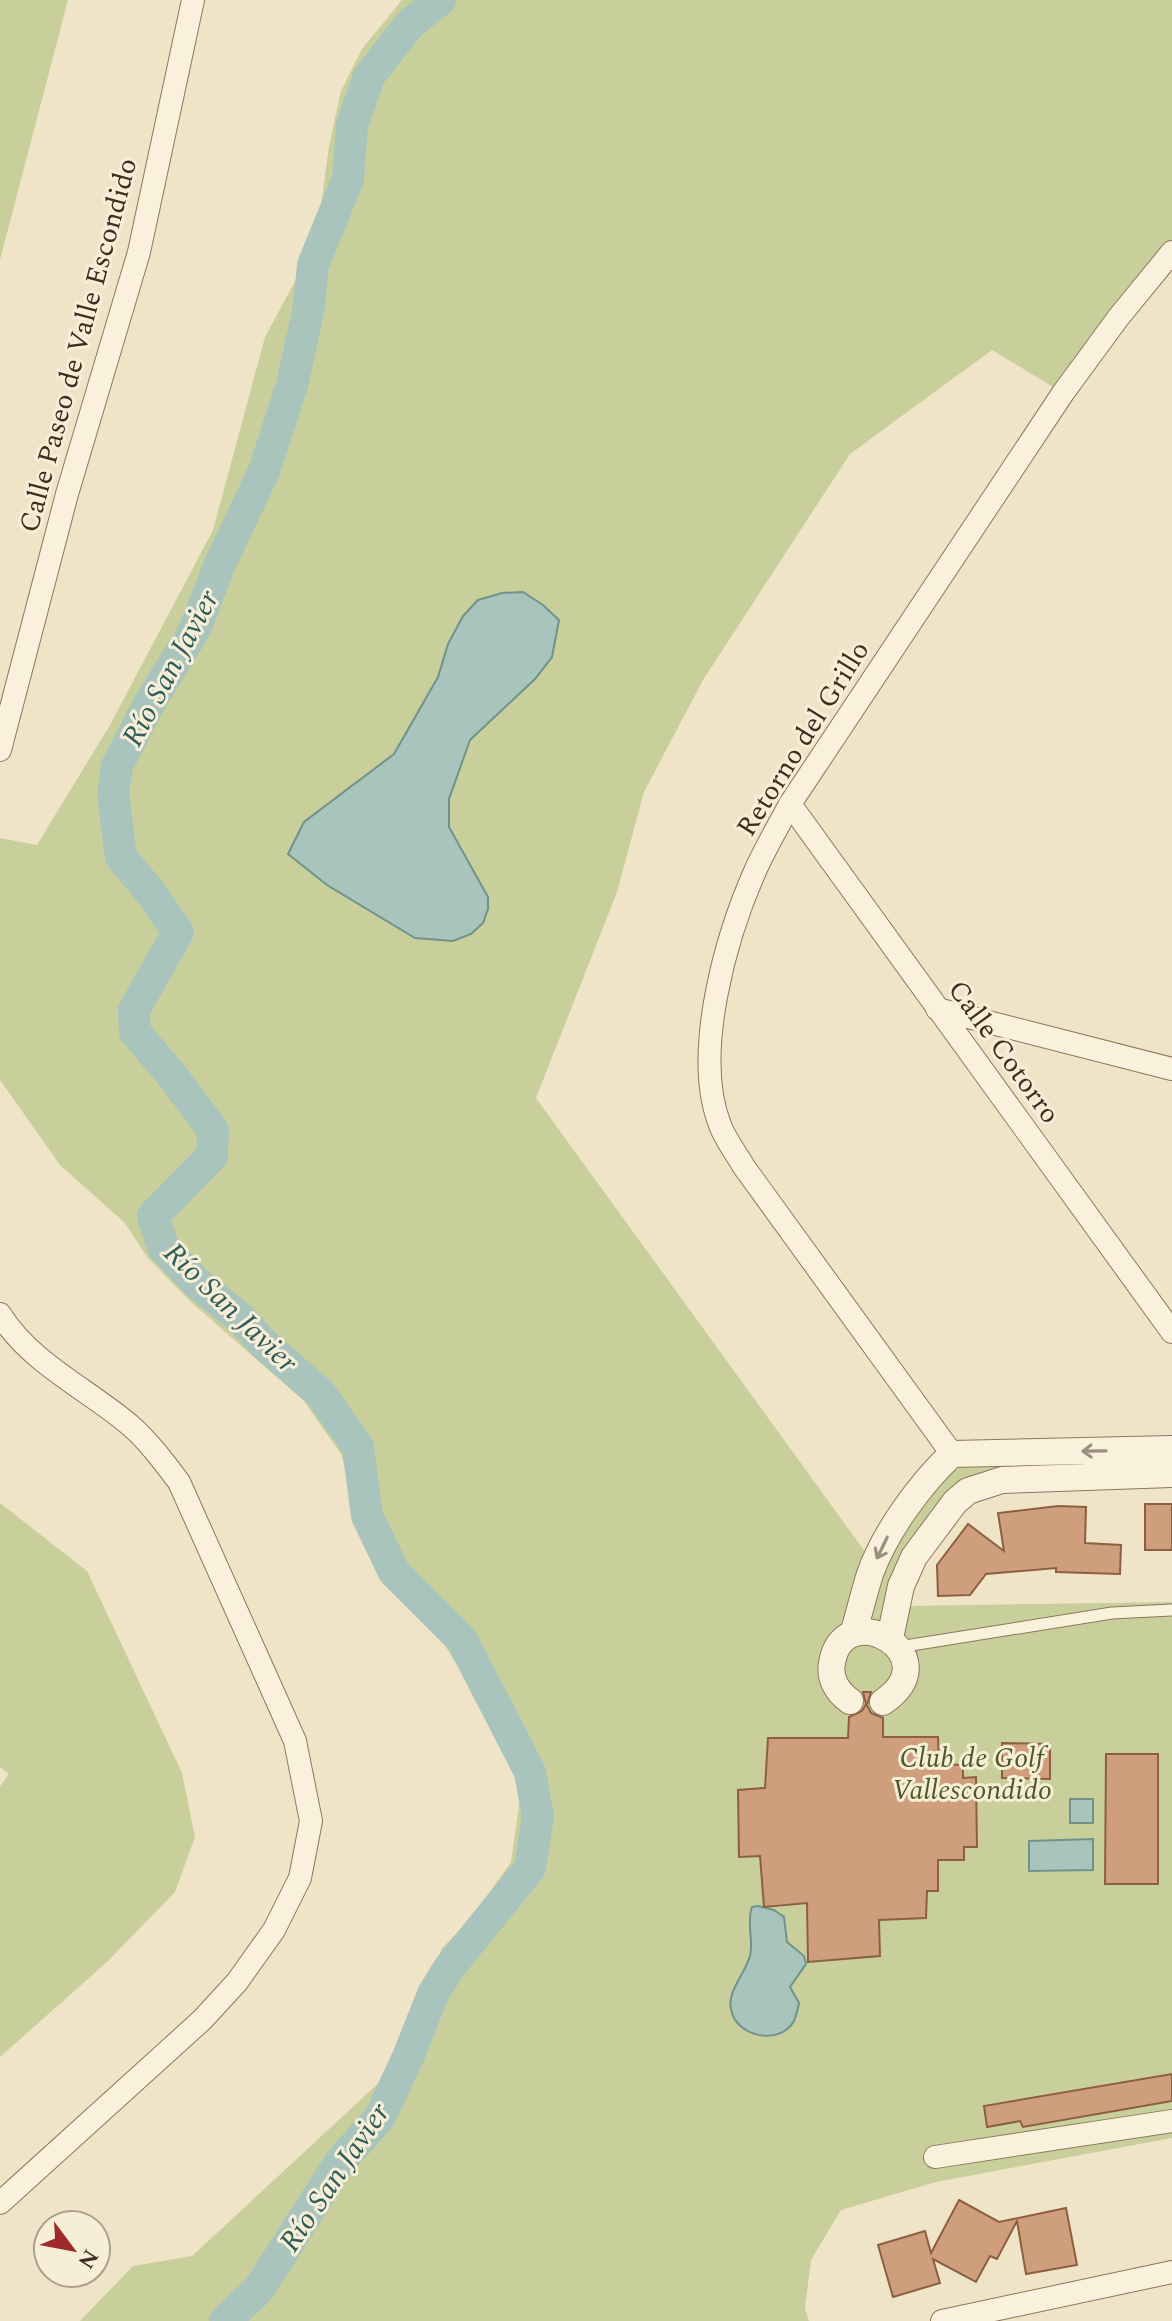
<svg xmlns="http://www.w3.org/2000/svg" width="1172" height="2321" viewBox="0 0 1172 2321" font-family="Spectral,serif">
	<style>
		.green { fill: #c9cf9b }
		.water { fill: #a9c4bc; stroke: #6f938a; stroke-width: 2 }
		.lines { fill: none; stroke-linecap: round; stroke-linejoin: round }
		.river { stroke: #a9c4bc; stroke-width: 32 }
		.building { fill: #cf9f7d; stroke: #8d5f41; stroke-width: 2 }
		.service-casing { stroke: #8d765c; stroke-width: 13 }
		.minor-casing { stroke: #8d765c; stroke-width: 24 }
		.tertiary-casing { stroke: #8d765c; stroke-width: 28 }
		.service { stroke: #faf1dc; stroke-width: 11 }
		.minor { stroke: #faf1dc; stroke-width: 22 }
		.tertiary { stroke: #faf1dc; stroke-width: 26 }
		.oneway { stroke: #9c907e }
		.labels { text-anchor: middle; stroke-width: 6; stroke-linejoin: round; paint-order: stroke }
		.street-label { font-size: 28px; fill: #3d2e20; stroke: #f7eed8 }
		.park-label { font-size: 28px; font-style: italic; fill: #4d5a26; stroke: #f7eed8 }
		.water-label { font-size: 30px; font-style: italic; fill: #2f5d5a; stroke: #f7eed8 }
	</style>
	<rect width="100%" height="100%" fill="#f0e4c8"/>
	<path class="green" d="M0,0H68L0,260Z
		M402,0H1172V252L1063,393L992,350L850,454L703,680L644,792L617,892L536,1098L874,1564L937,1468L1172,1449L968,1491L914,1557L907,1606L1172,1602V2138L936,2182L841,2210L811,2260L805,2308L809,2321H80L133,2266L192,2256L385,2077L420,2002L442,1948L469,1921L511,1862L521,1792L484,1707L444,1644L398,1595L371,1557L341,1454L304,1401L191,1302L147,1257L125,1223L60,1165L0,1080V838L37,845L110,725L213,530L265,337L308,257L321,206L329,146L341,91L362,49Z
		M0,1503L87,1571L182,1773L195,1837L175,1892L107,1962L0,2057V1786L9,1774L0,1767Z"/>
	<path class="water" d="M523,592L543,605L559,620L552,657L535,679L470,740L449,799V827L488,897V909L483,923L471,934L453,941L415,938L327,885L288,854L304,822L394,754L438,677L448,644L463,616L478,600L502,593Z
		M1070,1799H1093V1823H1070Z
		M1093,1839V1870L1029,1871V1841Z
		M758,1906L774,1910L784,1917L787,1942L804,1956L806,1964L790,1987L799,2003C798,2008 796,2016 794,2021C779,2047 735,2036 731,2009C727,1991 745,1974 750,1956C754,1940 746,1924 752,1907Z"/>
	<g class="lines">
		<path class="river" d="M225,2321L259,2289L340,2162L380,2117L408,2057L433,1994L449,1968L530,1868L538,1816L530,1772L462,1640L394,1572L367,1516L358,1447L320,1393L264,1344L240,1318L197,1283L163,1247L153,1216L212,1156L213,1130L174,1078L135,1032L134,1010L178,932L151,893L121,857L113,793L117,766L149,704L195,629L219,566L264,471L292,385L309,307L313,265L348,179L352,126L369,76L411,23L440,0"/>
	</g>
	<path class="building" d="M1145,1504H1172V1550H1145Z
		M1058,1506L1086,1507L1085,1543L1121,1545L1120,1574L1056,1572V1568L986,1574L970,1595L938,1596L937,1565L968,1524L1004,1551L998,1513Z
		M863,1692H871L867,1705L871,1713L883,1718V1737H938L939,1764L963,1765V1778L976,1777L977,1847H964V1860H938V1891H927L926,1918L879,1920L880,1956L808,1962L807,1903L764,1907L760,1856L739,1857L738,1790L765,1788L768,1738H848L849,1717L862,1711L866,1704Z
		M1002,1743L1050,1744V1779L1002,1778Z
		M1106,1754H1158V1884H1105Z
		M1172,2074V2101L1023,2127L1020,2121L987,2127L984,2106Z
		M959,2200L999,2222L1066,2208L1077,2265L1026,2274L1017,2221L997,2259L990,2256L976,2282L933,2259L940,2283L893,2297L878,2245L925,2231L931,2253Z"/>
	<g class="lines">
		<g class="service-casing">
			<path id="service" d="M899,1647L1112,1613L1172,1610"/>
		</g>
		<g class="minor-casing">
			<path id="minor" d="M0,750L67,494L139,252L193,0
				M790,804L1172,1332
				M937,1009L1172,1069
				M0,1314C31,1364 88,1389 131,1426C149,1442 164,1462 179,1482L295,1741L311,1821L300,1878L274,1930L237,1982L202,2020L0,2203
				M952,1454L744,1167C736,1153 725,1139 720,1125C692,1054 726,936 756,869C766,847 779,825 790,804L1063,393L1118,318L1172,252
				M935,2157L1172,2121
				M942,2321L1172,2272"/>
		</g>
		<g class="tertiary-casing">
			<path id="tertiary" d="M853,1634C859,1614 864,1593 870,1574C885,1532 920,1484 952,1454L1172,1449
				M890,1638L901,1586L914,1557L955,1502L968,1491L1002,1480L1172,1474
				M850,1701C837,1692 829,1678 832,1663C843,1594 952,1655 883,1702"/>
		</g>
		<use href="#service" class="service"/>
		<use href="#minor" class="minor"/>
		<use href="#tertiary" class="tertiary"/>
	</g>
	<defs><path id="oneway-shaft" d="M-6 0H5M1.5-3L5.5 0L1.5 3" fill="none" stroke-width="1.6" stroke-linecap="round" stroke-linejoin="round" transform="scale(2)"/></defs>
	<g class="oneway">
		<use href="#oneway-shaft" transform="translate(1094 1451) rotate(179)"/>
		<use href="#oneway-shaft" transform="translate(882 1548) rotate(116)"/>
	</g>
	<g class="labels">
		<g class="street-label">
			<text transform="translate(77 345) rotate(-75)" y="10">Calle Paseo de Valle Escondido</text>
			<text transform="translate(802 738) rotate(-58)" y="10">Retorno del Grillo</text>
			<text transform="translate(1005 1051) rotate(54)" y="10">Calle Cotorro</text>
		</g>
		<g class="park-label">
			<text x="972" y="1767">Club de Golf<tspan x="972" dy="32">Vallescondido</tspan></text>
		</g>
		<g class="water-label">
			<text transform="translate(170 668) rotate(-62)" y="10">Río San Javier</text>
			<text transform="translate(231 1307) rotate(44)" y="10">Río San Javier</text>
			<text transform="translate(334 2177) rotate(-56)" y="10">Río San Javier</text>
		</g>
	</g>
	<g transform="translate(72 2249) rotate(122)"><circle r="38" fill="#f7eed8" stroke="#ada18e" stroke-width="2"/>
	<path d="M0-6L14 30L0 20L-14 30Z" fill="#9e2a2b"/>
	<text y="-12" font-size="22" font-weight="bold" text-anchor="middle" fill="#3d2e20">N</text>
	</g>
</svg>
